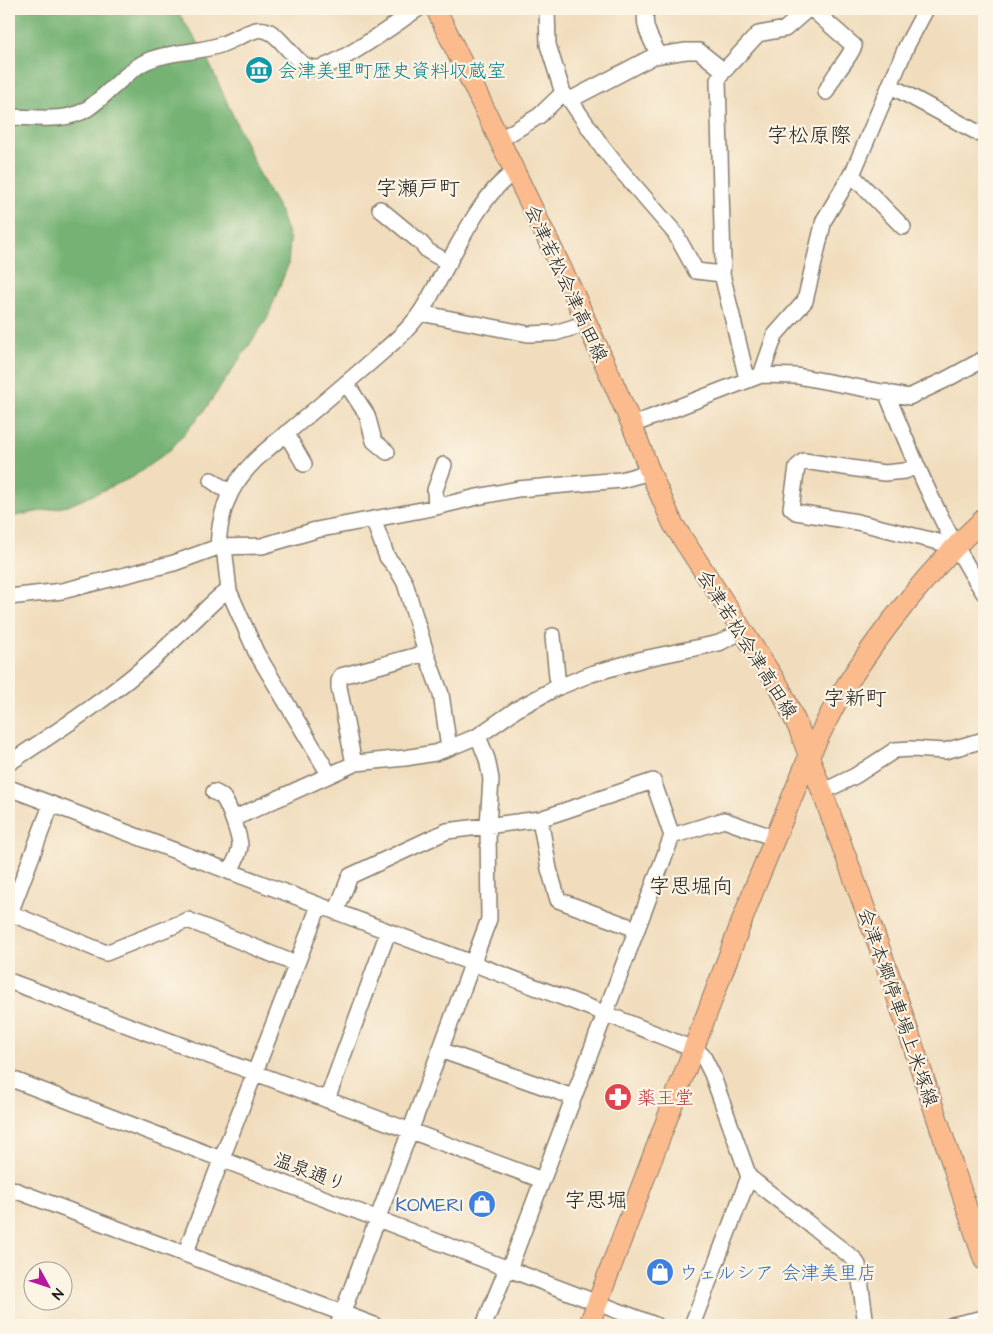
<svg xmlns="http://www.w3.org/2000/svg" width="993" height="1334" viewBox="0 0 993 1334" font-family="'Architects Daughter','Klee One',sans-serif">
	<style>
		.forest { fill: #74b273; stroke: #486748 }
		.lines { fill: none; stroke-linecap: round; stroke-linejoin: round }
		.minor-casing { stroke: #867c6c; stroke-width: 18 }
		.major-casing { stroke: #867c6c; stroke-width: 22 }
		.minor { stroke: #fff; stroke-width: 15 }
		.major { stroke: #fbbb8d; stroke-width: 20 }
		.labels { text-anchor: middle; stroke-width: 4.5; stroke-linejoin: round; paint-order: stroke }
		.culture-label { font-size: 19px; fill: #0d838f; stroke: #fcf5e5; text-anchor: start }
		.street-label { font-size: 19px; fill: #1c1c1c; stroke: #fcf5e5 }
		.health-label { font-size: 19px; fill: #be3a42; stroke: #fcf5e5; text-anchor: start }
		.shop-label { font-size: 19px; fill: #366cbe; stroke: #fcf5e5; text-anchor: end }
		.quarter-label { font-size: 21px; fill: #1c1c1c; stroke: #fcf5e5 }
	</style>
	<rect width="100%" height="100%" fill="#fcf5e5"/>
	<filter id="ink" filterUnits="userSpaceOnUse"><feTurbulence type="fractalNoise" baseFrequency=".02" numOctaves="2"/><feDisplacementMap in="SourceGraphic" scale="10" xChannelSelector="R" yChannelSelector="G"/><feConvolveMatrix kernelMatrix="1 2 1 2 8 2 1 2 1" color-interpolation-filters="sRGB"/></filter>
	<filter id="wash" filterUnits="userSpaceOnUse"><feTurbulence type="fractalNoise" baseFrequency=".0096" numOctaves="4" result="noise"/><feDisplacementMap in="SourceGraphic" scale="20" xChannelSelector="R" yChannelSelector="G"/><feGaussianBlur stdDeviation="1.12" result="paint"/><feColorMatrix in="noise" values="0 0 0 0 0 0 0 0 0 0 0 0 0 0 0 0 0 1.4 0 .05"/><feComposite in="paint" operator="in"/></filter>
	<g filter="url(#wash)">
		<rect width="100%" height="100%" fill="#f1ddbd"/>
		<path class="forest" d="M9,9H176L205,54L261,177L279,209L290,240L288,265L267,319L204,411L170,450L133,477L68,506L10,517H9Z"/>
	</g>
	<g filter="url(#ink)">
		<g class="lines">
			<g class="minor-casing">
				<path id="minor" d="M647,9C641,25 652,41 659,55
					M812,9L854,46C846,64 834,72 826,92
					M891,86L984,136
					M563,93L570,100L603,148L619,168L675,233L696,271L722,274L747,379
					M570,100L654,56L686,51H699L724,71
					M9,117C33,117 65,123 87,109C107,96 122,75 143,63C163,52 194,53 217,46C230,42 242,34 256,30C281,24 292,70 317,68C337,67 399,21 418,9
					M499,140L539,116L563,93L548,45L547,9
					M851,174L903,227
					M380,209L420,242L428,251L449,263
					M722,274L723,263L718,80L722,73L758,34L785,29L808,9
					M420,313L528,334L555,333L587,323
					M761,375L775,335L805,301L824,220L854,170L907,45L926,9
					M346,383L367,415L374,441L387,452
					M886,392C914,461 943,531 984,593
					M632,425L761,375L797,376L909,397L945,380L984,359
					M286,433L304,464
					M917,466L905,471L884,473L804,461L797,467L791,508L796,512L857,522L955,546
					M211,480L230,493
					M436,507L435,490L444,465
					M218,547C219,527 222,509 231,492C245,466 266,450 288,432C316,409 344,385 372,361C391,344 411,329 424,307C446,272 479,192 514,173
					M224,547L229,591L256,652L329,774
					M9,597L62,591L174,563L218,547L262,546L316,530L432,508L477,497L518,489L621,480L650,472
					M553,636L558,687
					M478,736L517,709L554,689L591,674L643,659L719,643L743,631
					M9,763C61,729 115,694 161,652C181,634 200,614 220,596L229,591
					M354,764L339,687V681L341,676L426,653
					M9,788L604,1013L698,1051L703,1056L712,1074L749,1177L854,1259L858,1265L866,1325
					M214,792C218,794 222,795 224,799C230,809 239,834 240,845C240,854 233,864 230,872
					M822,792L855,776L895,750L911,749L945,751L984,740
					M233,819L356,763L405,758L435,753L449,748
					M540,819L549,869L558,900L636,929
					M672,836L724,820L774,838
					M336,912L350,876L447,831L540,819L653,781L672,836L509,1269L504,1276L484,1325
					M10,913L106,953L188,920L296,964
					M9,916L51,805
					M9,981L542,1180
					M440,1050L573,1097
					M9,1078L655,1325
					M327,1100L388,932
					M9,1188L374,1325
					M185,1254L319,906
					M338,1325L489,919L488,825L491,779L487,759L478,736L449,748L441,694L426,653L405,583L397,569L387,557L373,519
					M692,1325L749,1177
					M952,1325L984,1318"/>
			</g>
			<g class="major-casing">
				<path id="major" d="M436,9L573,292L632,425L650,472L673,524L780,688L799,729L809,756L754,889L589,1325
					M984,519C932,566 879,633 842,692C830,713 820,735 809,756L893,985L984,1260"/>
			</g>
			<use href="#minor" class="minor"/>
			<use href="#major" class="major"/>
		</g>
	</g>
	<defs>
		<g id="museum-disc" transform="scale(1.4375)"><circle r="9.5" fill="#0f9aa8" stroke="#fcf5e5"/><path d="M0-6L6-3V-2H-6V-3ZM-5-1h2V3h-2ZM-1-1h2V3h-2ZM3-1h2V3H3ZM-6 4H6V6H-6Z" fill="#fff"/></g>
		<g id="pharmacy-disc" transform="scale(1.4375)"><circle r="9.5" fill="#e0444e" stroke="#fcf5e5"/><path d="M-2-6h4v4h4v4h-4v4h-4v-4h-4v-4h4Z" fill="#fff"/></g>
		<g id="shop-disc" transform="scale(1.4375)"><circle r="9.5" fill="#3f7fe0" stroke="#fcf5e5"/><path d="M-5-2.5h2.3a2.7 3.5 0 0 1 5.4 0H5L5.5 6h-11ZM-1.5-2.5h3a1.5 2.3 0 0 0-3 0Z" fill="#fff"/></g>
	</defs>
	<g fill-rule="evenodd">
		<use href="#museum-disc" x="259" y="70"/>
		<use href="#pharmacy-disc" x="618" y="1097"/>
		<use href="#shop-disc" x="482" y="1204"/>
		<use href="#shop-disc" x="660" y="1272"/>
	</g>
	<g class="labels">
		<g class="culture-label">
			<text x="278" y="77">会津美里町歴史資料収蔵室</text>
		</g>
		<g class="street-label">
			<text transform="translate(567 283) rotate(65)" y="7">会津若松会津高田線</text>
			<text transform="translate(748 644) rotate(58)" y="7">会津若松会津高田線</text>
			<text transform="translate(899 1007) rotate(71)" y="7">会津本郷停車場上米塚線</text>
			<text transform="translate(310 1171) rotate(21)" y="7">温泉通り</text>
		</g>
		<g class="health-label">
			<text x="637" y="1104">薬王堂</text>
		</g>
		<g class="shop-label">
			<text x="463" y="1211">KOMERI</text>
			<text x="679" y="1279" text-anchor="start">ウェルシア 会津美里店</text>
		</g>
		<g class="quarter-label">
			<text x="809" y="142">字松原際</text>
			<text x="418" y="195">字瀬戸町</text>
			<text x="855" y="705">字新町</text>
			<text x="691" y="893">字思堀向</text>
			<text x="596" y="1207">字思堀</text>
		</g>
	</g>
	<rect width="993" height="1334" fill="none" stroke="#fcf5e5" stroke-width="30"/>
	<g transform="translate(48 1286) rotate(130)"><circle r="24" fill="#fcf5e5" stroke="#a29e95"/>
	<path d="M0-4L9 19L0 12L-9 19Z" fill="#b5179e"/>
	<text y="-8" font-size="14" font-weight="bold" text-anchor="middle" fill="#1c1c1c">N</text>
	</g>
</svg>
